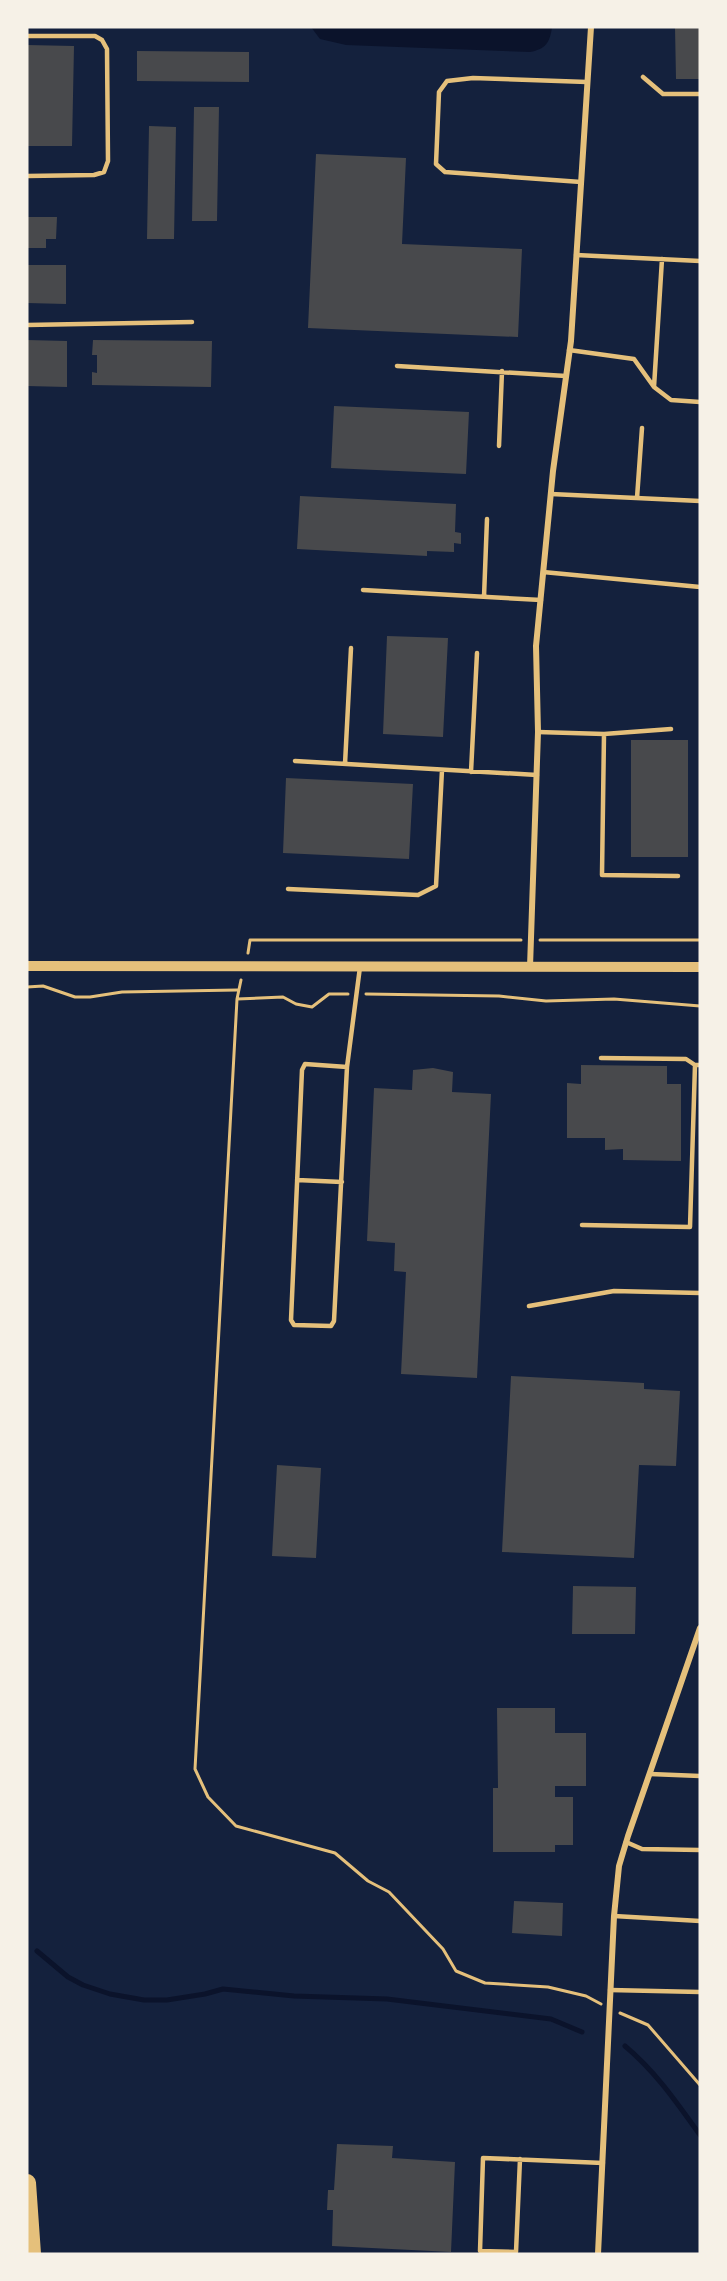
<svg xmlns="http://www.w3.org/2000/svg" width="727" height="2281" viewBox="0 0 727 2281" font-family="Raleway,sans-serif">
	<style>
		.water { fill: #0b132b }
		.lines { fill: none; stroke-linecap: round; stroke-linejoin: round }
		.stream { stroke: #0b132b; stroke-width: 5 }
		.building { fill: #48494c }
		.path { stroke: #e5c07b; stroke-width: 3 }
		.service { stroke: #e5c07b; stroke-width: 4.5 }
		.minor { stroke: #e5c07b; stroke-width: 6 }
		.tertiary { stroke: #e5c07b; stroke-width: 10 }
		.motorway { stroke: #e5c07b; stroke-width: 18 }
	</style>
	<rect width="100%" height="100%" fill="#14213d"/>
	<path class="water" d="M311,27H552C550,42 546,49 530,52L346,45L320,39Z"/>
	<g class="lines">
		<path class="stream" d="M37,1951L68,1977L83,1985L110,1994L144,2000H167L205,1994L223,1989L294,1996L387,1999L551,2019L582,2032
			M625,2046C656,2072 677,2103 700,2135"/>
	</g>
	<path class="building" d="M675,27H700V79H676Z
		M27,45L74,46L72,146H27Z
		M137,51L249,52V82L137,81Z
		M194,107H219L217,221H192Z
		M149,126L176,127L174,239H147Z
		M316,154L406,158L402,244L522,249L518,337L308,328Z
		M27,217H57L56,239H46V248H27Z
		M27,265H66V304L27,303Z
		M27,340L67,341V387L27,386Z
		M93,340L212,341L211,387L92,385V372L97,373V355H92Z
		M334,406L469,412L466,474L331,468Z
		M300,496L456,504L455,532L461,533V544L454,543V552L427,551V556L297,549Z
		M387,636L448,638L443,737L383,734Z
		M631,740H688V857H631Z
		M286,778L413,784L409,859L283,853Z
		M581,1065L667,1066V1084H681V1161L623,1160V1149L605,1150V1138H567V1083L581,1084Z
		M433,1068L453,1072L452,1092L491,1094L477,1378L401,1374L406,1272L394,1271L395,1243L367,1241L374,1088L412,1090L413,1070Z
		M511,1376L644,1383V1389L680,1391L676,1466L639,1465L634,1558L502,1552Z
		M277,1465L321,1468L316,1558L272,1556Z
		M573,1586L636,1587L635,1634H572Z
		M497,1708H555V1733H586V1786H555V1797H573V1845H555V1852H493V1788H498Z
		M514,1901L563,1903L562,1936L512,1933Z
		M337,2144L393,2146L392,2158L455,2162L451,2252L332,2246L333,2210H327L328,2190H334Z"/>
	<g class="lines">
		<path class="path" d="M540,940H700
			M248,953L250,940H521
			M241,980L237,999L195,1769L208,1797L236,1826L335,1853L368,1881L389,1892L443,1949L456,1971L485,1983L548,1987L586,1996L601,2004
			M27,987L43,986L75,997H90L122,992L237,990
			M366,994L499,996L546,1001L614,999L700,1006
			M237,999L283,997L296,1004L312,1007L329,994H348
			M620,2013L648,2025L700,2085"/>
		<path class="service" d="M27,36H95L102,40L107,49L108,161L104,172L94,175L27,176
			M643,77L663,94H700
			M581,182L445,172L436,164L439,92L447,81L473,78L587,82
			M576,255L700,261
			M27,325L192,322
			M569,350L634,359L654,387L671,400L700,402
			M397,366L566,376
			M654,387L662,259
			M499,446L502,371
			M551,494L700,501
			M637,498L642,428
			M543,572L700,587
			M363,590L541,600
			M484,597L487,519
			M538,732L604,734L671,729
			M604,734L602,875L678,876
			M295,761L537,775
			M345,764L351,648
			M471,772L477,653
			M288,889L418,895L436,886L442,770
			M601,1058L686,1059L695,1065H700
			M347,1067L305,1064L302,1070L291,1320L294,1325L331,1326L334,1321L347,1067L360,967
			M297,1180L342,1182
			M582,1225L690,1227L695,1065
			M529,1306L614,1291L700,1293
			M650,1774L700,1776
			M626,1842L642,1849L700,1850
			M614,1916L700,1921
			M610,1990L700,1992
			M520,2159L516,2252L480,2251L483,2158L603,2163"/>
		<path class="minor" d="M530,967L538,732L536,646L553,471L571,341L591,27
			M598,2254L614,1916L619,1866L628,1836L700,1628"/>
		<path class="tertiary" d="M27,966L700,967"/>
		<path class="motorway" d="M27,2183L32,2254"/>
	</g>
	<rect width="727" height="2281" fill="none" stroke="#f6f1e7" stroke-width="57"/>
</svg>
